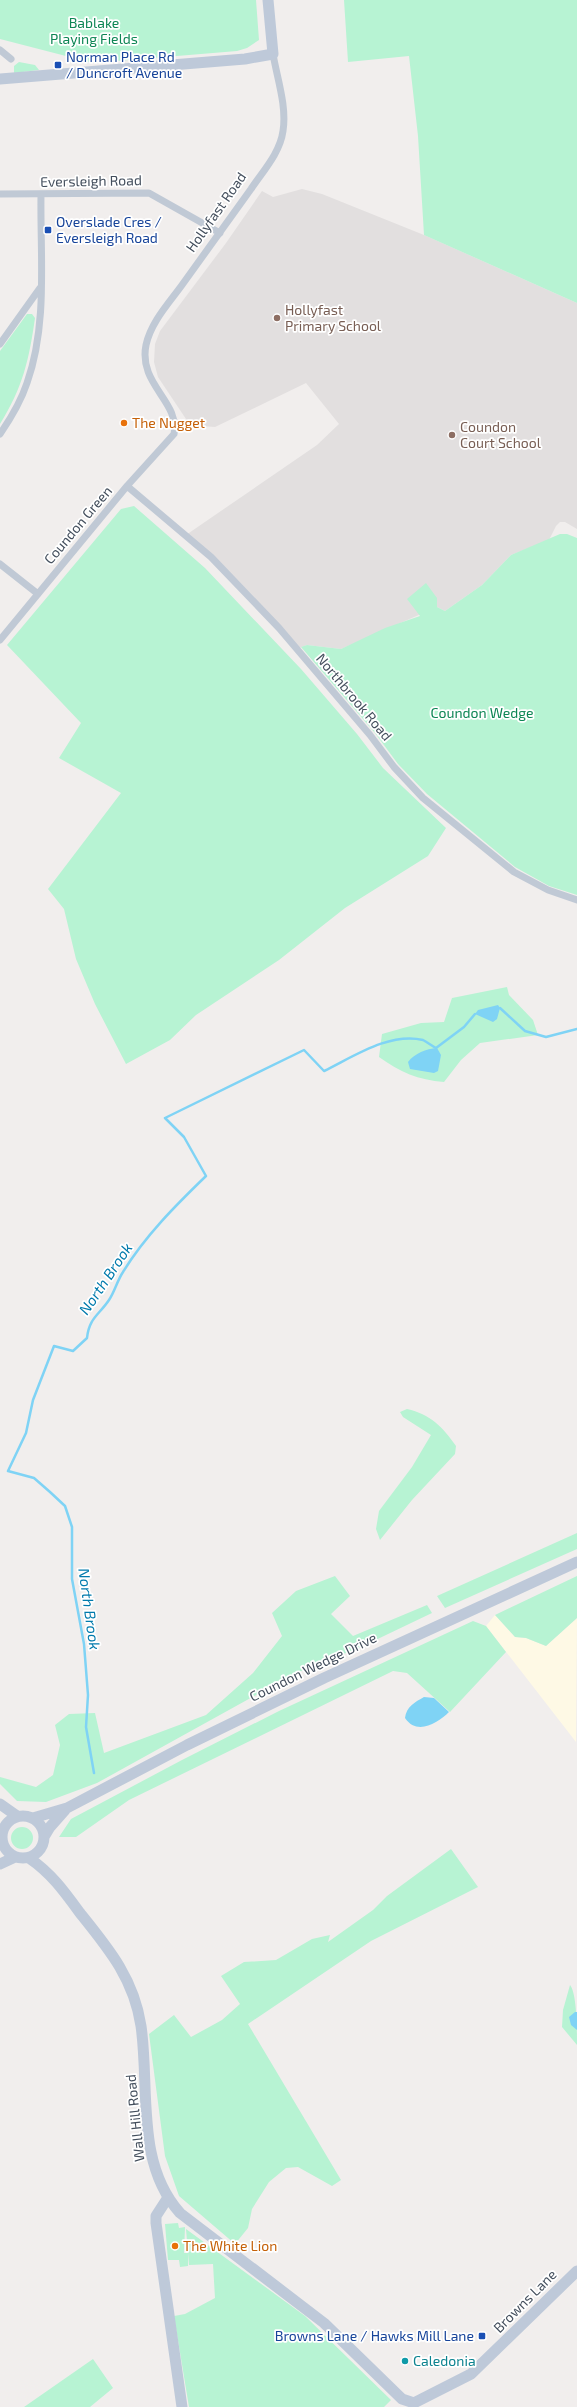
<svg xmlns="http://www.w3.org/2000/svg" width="577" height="2407" viewBox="0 0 577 2407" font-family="'Exo 2',sans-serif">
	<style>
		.commercial { fill: #fef9e5 }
		.education { fill: #e2dfdf }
		.green { fill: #b7f3d3 }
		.water { fill: #7fd3f5 }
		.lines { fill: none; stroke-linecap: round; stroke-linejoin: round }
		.stream { stroke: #7fd3f5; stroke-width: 2.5 }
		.street { stroke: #c0c9d5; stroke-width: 7 }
		.secondary { stroke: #bec9d9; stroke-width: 11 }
		.transit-dot { fill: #1a4fb4; stroke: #fff; stroke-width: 1.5 }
		.education-dot { fill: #8d6e63; stroke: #fff; stroke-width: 1.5 }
		.food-dot { fill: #e8710a; stroke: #fff; stroke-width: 1.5 }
		.culture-dot { fill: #0f9aa8; stroke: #fff; stroke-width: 1.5 }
		.labels { text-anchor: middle; stroke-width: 3.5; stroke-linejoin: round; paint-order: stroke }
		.park-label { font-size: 14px; fill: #0d8654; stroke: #fff }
		.transit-label { font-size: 14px; fill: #164399; stroke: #fff; text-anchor: start }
		.street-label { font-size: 14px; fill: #444f5d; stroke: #fff }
		.education-label { font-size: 14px; fill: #785e54; stroke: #fff; text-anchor: start }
		.food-label { font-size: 14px; fill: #c56008; stroke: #fff; text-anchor: start }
		.culture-label { font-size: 14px; fill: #0d838f; stroke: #fff; text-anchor: start }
		.water-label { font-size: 15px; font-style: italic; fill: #017aac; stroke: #fff }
	</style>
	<rect width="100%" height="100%" fill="#f1eeed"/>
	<path class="commercial" d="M495,1615L515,1637L526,1638L546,1646L577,1618L576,1742L486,1626Z"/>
	<path class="education" d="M302,189L322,194L424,235L577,303V529L565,522H560L556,526L549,540L511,555L482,585L445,611L437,607L341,649L307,645L297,649L186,535L317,445L339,424L306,383L215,427L201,426L188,422L158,377L154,362L155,344L160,331L226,243L262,191L273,197Z"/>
	<path class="green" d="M0,0H256L259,40L247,48L237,51L93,63L0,39Z
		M344,0H577V303L424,235L418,136L409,56L348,62Z
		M19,62L35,65L39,70L14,73V66Z
		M27,314H32L35,318C29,360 23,387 0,424V351Z
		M134,506L205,568L301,669L357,734L383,768L446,828L428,856L345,908L279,960L196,1015L170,1040L126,1064L95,1004L76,959L64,909L48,889L121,793L59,758L81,723L7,645L121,509Z
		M560,534H567L577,538V895L549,886L515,867L427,794L398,764L375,733L301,647L307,645L341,649L385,628L420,616L407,599L426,583L437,598V607L445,611L482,585L511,555Z
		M507,987L509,995L533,1020L538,1035L480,1043L461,1060L444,1082C418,1080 400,1072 379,1057L382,1034L421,1023L444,1022L452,998Z
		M407,1409C430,1414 443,1427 456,1446L455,1454L412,1500L380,1540L376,1529L379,1511L412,1467L431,1435L403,1417L400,1412Z
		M577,1533V1549L445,1608L437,1596Z
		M335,1576L350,1596L331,1614L353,1636L427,1605L432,1613L363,1646L294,1674L97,1783L46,1802L17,1801L0,1784V1777L36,1787L53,1775L60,1745L55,1725L69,1714L95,1713L104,1753L206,1715L253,1673L282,1636L272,1613L296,1591Z
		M577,1576V1618L546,1646L526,1638L515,1637L495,1615Z
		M473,1621L486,1626L506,1652L450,1712L407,1673L393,1671L129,1800L76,1837H59L71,1819L182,1760L279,1711Z
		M11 1838a11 11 0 1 1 22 0a11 11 0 1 1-22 0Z
		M451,1849L478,1887L371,1941L248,2024L341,2180L332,2186L298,2167L286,2168L269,2182L252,2209L248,2228L235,2244L179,2196L165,2156L149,2034L174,2015L191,2037L222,2020L240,2004L221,1976L244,1962L276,1960L312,1939L330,1935L328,1942L373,1910L387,1896Z
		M570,1985C577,1993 577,2031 577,2045L562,2027L563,2010Z
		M178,2223L179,2228L185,2227L184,2253H188V2266L180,2267L179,2260H168L165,2224Z
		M186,2229L305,2316L391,2400L384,2407H189L174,2316L185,2314L215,2298L213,2264L189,2265Z
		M93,2359L113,2388L90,2407H24Z"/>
	<path class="water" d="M498,1005L500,1008L497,1019L493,1022L475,1014L478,1010Z
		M437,1048L441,1055L438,1071L434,1073L410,1069L408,1062C415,1053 426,1049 437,1048Z
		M424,1697L434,1698L449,1712C438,1723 417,1736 405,1718C406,1707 415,1702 424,1697Z
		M575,2012H577V2030L571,2025L569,2017Z"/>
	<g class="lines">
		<path class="stream" d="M500,1008L525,1031L546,1037L577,1029
			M94,1773L86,1727L88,1695L84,1644L72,1579V1527L65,1506L50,1492L34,1478L8,1471L26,1433L33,1400L54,1346L73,1351L87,1338C89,1318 99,1315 109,1300C115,1291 117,1281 123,1272C145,1236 176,1205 206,1176L184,1137L165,1118L304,1050L324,1071C353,1057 389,1032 423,1040C427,1042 432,1046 436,1048L464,1027L475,1014"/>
		<path class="street" d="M0,50L11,59
			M0,194L149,193L220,233
			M0,344L40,288
			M0,434C11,418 21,401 27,383C48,324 40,256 41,195
			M127,486L211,557L279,628L370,735L394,767L423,798L514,872L548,890L577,900
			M0,564L38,594
			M0,640L127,486L174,434C180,401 138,385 146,345C151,322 169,303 182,285C205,253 228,221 251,189C263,171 280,153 283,131C287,106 277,78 273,54"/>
		<path class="secondary" d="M0,79L245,59L273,54L268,0
			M0,1804L17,1816
			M2 1837a21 21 0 1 1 42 0a21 21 0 1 1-42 0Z
			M33,1818L67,1808L187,1745L324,1678L577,1562
			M44,1837L50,1827L65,1810
			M29,1858C51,1873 64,1891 80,1913C109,1949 134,1979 141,2026C150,2088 135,2163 180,2213L324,2323L402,2399L414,2403L471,2374L577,2271
			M0,1864L15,1857
			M167,2199L156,2216V2223L182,2407"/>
	</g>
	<g class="transit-dot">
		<rect x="54" y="61" width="8" height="8" rx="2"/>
		<rect x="44" y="226" width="8" height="8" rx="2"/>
		<rect x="478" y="2332" width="8" height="8" rx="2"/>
	</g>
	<g class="education-dot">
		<circle cx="277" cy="318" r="4"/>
		<circle cx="452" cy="435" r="4"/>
	</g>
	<g class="food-dot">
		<circle cx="124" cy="423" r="4"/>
		<circle cx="175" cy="2246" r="4"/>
	</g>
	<circle class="culture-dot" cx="405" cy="2361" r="4"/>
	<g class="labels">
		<g class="park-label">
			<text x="94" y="28">Bablake<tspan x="94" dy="16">Playing Fields</tspan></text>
			<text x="482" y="718">Coundon Wedge</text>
		</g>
		<g class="transit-label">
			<text x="66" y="62">Norman Place Rd<tspan x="66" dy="16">/ Duncroft Avenue</tspan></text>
			<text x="56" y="227">Overslade Cres /<tspan x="56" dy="16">Eversleigh Road</tspan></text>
			<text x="474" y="2341" text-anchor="end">Browns Lane / Hawks Mill Lane</text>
		</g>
		<g class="street-label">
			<text transform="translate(91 181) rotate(-1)" y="5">Eversleigh Road</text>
			<text transform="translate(216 212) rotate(-55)" y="5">Hollyfast Road</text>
			<text transform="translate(78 525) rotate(-50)" y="5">Coundon Green</text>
			<text transform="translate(354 697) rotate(50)" y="5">Northbrook Road</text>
			<text transform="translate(313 1667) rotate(-26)" y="5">Coundon Wedge Drive</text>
			<text transform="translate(135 2118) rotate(-96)" y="5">Wall Hill Road</text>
			<text transform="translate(525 2301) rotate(-45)" y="5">Browns Lane</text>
		</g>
		<g class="education-label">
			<text x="285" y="315">Hollyfast<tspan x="285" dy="16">Primary School</tspan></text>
			<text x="460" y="432">Coundon<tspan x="460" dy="16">Court School</tspan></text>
		</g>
		<g class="food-label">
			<text x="132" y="428">The Nugget</text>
			<text x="183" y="2251">The White Lion</text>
		</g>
		<g class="culture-label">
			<text x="413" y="2366">Caledonia</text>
		</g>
		<g class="water-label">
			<text transform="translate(106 1279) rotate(-56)" y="5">North Brook</text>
			<text transform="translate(89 1609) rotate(82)" y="5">North Brook</text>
		</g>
	</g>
</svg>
